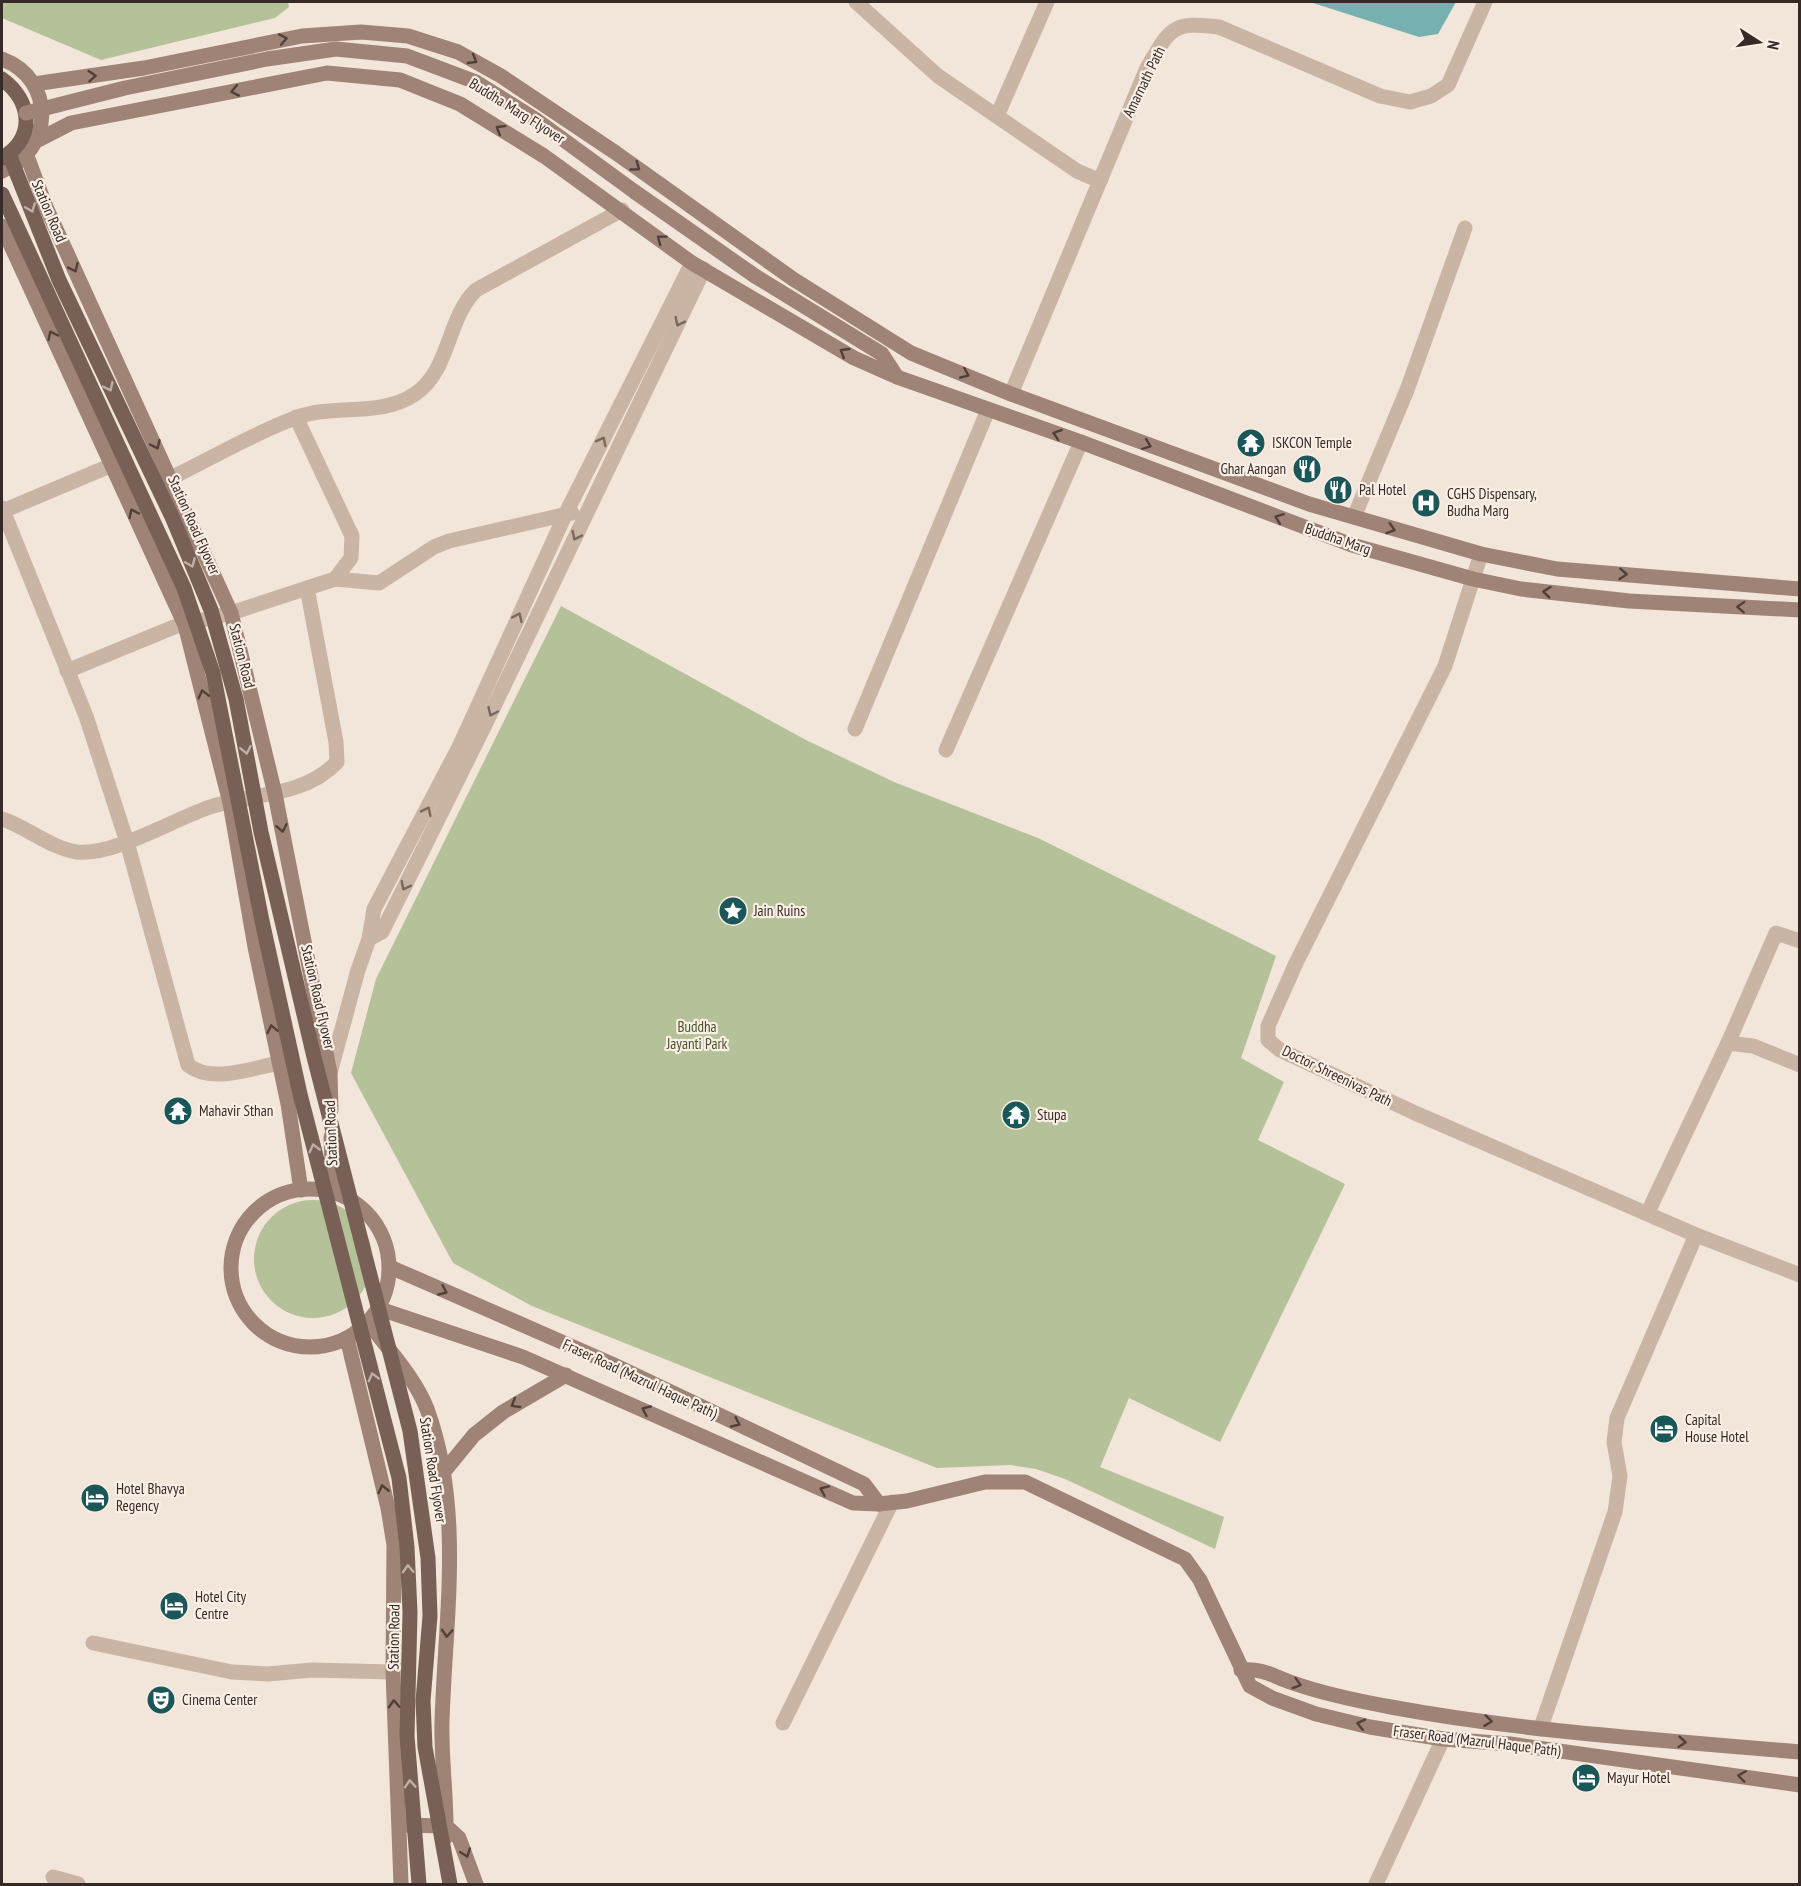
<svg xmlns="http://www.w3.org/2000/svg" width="1801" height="1886" viewBox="0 0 1801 1886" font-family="'PT Sans Narrow',sans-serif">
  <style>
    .green { fill: #b5c198 }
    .water { fill: #77b0b0 }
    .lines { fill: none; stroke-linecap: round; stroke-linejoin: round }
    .street { stroke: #cab4a4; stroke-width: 15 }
    .secondary { stroke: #9e8376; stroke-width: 15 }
    .primary { stroke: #786057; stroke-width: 15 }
    .secondary-bridge { stroke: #9e8376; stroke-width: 15 }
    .primary-bridge { stroke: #786057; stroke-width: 15 }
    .oneway { stroke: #50403a }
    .oneway2 { stroke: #c0afa5 }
    .oneway3 { stroke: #79685f }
    .labels { text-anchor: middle; stroke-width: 4.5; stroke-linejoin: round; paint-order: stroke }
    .street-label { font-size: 15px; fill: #362a26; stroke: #faefe5 }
    .poi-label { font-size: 15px; fill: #362a26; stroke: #faefe5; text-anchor: start }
    .park-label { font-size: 15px; fill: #475529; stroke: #faefe5 }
  </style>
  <rect width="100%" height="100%" fill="#f2e5d9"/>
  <g class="green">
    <polygon points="2,2 288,2 289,7 275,18 101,60 2,18"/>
    <polygon points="561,606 806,740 894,782 1038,838 1276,956 1241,1058 1284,1082 1258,1140 1345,1184 1220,1442 1129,1398 1100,1467 1224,1517 1215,1549 1065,1479 1036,1469 1010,1465 937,1468 532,1306 453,1263 351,1073 376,979"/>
    <circle cx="313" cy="1259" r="59"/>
  </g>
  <polygon class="water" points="1310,2 1456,2 1438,34 1419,37"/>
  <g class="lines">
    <g class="street">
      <polyline points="856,2 938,76 1077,171 1100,181"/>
      <polyline points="997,116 1047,2"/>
      <path d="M 1011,394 L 1147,68 C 1170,29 1171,21 1219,27 L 1380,96 L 1410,102 L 1431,96 L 1448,85 L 1485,2"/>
      <polyline points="296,417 352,536 351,558 335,579"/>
      <path d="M 171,478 C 212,458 252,434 295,418 C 333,403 380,418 415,394 C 450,371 447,318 476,290 L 622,210"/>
      <path d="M 2,508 L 86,716 L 127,842 L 188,1065 C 211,1084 252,1068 280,1063"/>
      <polyline points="3,511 112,465"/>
      <polyline points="1354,517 1407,390 1465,228"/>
      <polyline points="1481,554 1445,666 1296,963 1268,1026 1268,1040 1280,1050 1415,1113 1696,1235 1800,1275"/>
      <polyline points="67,671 174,627 231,613 335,579 379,583 434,547 449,541 572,513"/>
      <polyline points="855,729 988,410"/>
      <polyline points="946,750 1081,442"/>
      <path d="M 2,819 C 27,827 50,848 77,852 C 114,856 174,819 210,807 C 253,793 304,797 337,762 L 336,742 L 307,588"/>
      <polyline points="369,939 382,932 485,725 704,269"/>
      <polyline points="1728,1043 1776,933 1800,941"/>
      <polyline points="330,1073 358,970 369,939 374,909 459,747 566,513 692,263"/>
      <polyline points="1648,1212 1728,1043 1753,1046 1800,1065"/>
      <polyline points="93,1643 232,1672 268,1674 312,1670 393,1672"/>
      <polyline points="783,1723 892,1502"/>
      <polyline points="1541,1727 1615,1512 1620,1476 1614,1442 1617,1418 1696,1235"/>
      <polyline points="53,1877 78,1884"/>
      <polyline points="1376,1884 1443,1739"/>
    </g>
    <g class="secondary">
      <path d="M 2,59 C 56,79 54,151 2,171"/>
      <polyline points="34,84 144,68 302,36 361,32 408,36 458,52 501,76 616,153 793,279 911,353 1011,394 1309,504 1481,554 1557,569 1800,589"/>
      <polyline points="38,140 71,123 327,73 400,80 460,104 544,156 692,263 854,358 897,377 1081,442 1352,545 1473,579 1521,589 1629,601 1800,610"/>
      <polyline points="27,156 46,207 231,613 275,794 330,1073 331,1110"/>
      <polyline points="635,192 755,276 882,354 897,377"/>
      <polyline points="2,226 185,625 230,803 255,947 288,1104 301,1190"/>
      <polyline points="331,1137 333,1192"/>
      <circle cx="310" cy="1268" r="79"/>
      <polyline points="390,1267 612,1364 864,1484 879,1504"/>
      <polyline points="380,1309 523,1357 853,1503 879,1504 907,1501 985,1482 1025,1482 1185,1559 1200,1580 1250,1686 1272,1698 1316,1714 1370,1727 1443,1739 1510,1744 1800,1785"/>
      <path d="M 368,1322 C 388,1349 415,1378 427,1409 C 464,1510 445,1618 442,1722 C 441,1760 447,1799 446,1837"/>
      <polyline points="347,1338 388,1508 394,1545 393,1672 401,1884"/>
      <polyline points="442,1474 474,1435 503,1412 566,1375"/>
      <path d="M 1241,1670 C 1264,1668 1272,1676 1293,1683 C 1324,1694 1358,1701 1391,1707 C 1525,1732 1664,1740 1800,1752"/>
      <polyline points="402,1825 446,1826 459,1838 476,1884"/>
    </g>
    <path class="primary" d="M 2,79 C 32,101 36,138 2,158"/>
    <polyline class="secondary-bridge" points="26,113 125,88 267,59 336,49 407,56 476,82 535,119 635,192"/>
    <g class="primary-bridge">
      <polyline points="9,154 59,280 173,519 211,610 236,699 261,832 314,1057 410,1431 428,1558 430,1616 423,1701 425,1747 450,1884"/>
      <polyline points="2,194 184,588 213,673 262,921 300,1094 399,1478 407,1547 410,1612 407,1736 419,1884"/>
    </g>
  </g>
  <defs><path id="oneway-chevron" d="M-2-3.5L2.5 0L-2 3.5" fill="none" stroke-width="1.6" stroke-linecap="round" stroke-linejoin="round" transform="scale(1.5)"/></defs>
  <g class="oneway">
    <use href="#oneway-chevron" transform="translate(283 39) rotate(-11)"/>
    <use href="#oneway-chevron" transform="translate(473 60) rotate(30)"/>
    <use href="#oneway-chevron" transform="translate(92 76) rotate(-5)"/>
    <use href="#oneway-chevron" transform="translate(235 91) rotate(169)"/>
    <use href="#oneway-chevron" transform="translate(500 129) rotate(-148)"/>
    <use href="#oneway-chevron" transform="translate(636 167) rotate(36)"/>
    <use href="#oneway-chevron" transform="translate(661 239) rotate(-143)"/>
    <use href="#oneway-chevron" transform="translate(74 268) rotate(65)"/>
    <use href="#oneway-chevron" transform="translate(52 335) rotate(-115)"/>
    <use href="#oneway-chevron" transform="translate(844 352) rotate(-149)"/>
    <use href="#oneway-chevron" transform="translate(965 374) rotate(23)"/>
    <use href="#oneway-chevron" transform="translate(1057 434) rotate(-161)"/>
    <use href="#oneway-chevron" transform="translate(156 445) rotate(65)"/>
    <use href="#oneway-chevron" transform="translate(1147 445) rotate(21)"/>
    <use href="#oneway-chevron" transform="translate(133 513) rotate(-115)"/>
    <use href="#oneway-chevron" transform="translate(1279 518) rotate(-159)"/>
    <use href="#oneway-chevron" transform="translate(1391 529) rotate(17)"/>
    <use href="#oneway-chevron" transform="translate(1623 574) rotate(4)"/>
    <use href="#oneway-chevron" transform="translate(1547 592) rotate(-174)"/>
    <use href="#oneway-chevron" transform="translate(1741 607) rotate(-177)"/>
    <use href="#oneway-chevron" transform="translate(203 694) rotate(-104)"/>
    <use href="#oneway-chevron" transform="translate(282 828) rotate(79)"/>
    <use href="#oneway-chevron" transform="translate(272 1029) rotate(-102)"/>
    <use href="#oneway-chevron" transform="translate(443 1291) rotate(24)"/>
    <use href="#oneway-chevron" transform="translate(515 1404) rotate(149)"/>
    <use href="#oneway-chevron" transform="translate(646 1410) rotate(-156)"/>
    <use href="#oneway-chevron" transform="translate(736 1423) rotate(25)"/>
    <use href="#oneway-chevron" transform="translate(383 1489) rotate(-103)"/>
    <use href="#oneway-chevron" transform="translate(824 1490) rotate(-156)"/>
    <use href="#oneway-chevron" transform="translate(447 1633) rotate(93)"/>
    <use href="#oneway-chevron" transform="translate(1297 1684) rotate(17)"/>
    <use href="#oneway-chevron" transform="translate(394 1704) rotate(-92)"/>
    <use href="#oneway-chevron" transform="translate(1488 1721) rotate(7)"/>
    <use href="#oneway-chevron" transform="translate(1361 1724) rotate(-167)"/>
    <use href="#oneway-chevron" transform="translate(1682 1742) rotate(5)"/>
    <use href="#oneway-chevron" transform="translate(1742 1776) rotate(-172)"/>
    <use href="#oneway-chevron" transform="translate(466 1853) rotate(70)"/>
  </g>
  <g class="oneway2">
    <use href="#oneway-chevron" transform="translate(31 208) rotate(68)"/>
    <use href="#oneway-chevron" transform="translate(109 387) rotate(65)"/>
    <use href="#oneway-chevron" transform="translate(191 563) rotate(67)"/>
    <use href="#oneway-chevron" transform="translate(246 750) rotate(79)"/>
    <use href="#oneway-chevron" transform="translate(314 1148) rotate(-104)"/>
    <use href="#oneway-chevron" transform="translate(373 1377) rotate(-105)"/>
    <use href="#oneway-chevron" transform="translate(408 1569) rotate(-92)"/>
    <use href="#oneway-chevron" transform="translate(410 1784) rotate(-94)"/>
  </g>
  <g class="oneway3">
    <use href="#oneway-chevron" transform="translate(679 322) rotate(116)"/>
    <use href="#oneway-chevron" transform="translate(602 441) rotate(-63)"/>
    <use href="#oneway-chevron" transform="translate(576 536) rotate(116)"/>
    <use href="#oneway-chevron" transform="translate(518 617) rotate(-65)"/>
    <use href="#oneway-chevron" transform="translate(492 712) rotate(115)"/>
    <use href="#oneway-chevron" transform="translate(427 811) rotate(-64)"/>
    <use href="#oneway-chevron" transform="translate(405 886) rotate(117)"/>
  </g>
  <defs>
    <g id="temple-disc" transform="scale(1.5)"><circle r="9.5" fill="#1b5758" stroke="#faefe5"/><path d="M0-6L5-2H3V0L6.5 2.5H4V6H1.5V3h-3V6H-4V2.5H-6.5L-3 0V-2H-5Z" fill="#fff"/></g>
    <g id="restaurant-disc" transform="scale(1.5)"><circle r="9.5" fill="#1b5758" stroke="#faefe5"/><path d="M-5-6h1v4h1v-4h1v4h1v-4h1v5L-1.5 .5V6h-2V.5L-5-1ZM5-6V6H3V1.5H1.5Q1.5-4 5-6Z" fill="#fff"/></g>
    <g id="hospital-disc" transform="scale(1.5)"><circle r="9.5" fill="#1b5758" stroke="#faefe5"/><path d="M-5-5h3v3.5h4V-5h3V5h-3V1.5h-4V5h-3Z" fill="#fff"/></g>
    <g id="sight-disc" transform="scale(1.5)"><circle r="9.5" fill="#1b5758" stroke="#faefe5"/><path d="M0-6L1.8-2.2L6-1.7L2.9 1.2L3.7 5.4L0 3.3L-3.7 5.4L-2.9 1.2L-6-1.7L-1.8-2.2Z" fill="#fff"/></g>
    <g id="hotel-disc" transform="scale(1.5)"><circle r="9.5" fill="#1b5758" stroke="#faefe5"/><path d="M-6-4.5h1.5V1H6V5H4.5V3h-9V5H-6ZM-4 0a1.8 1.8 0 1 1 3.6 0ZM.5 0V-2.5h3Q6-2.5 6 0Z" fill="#fff"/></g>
    <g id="theatre-disc" transform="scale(1.5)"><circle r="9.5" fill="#1b5758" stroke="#faefe5"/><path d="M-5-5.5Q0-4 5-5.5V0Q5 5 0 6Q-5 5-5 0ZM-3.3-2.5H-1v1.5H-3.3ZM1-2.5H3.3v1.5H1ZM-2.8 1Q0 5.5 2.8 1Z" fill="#fff"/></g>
  </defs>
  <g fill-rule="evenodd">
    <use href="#temple-disc" x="1251" y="443"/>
    <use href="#restaurant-disc" x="1307" y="469"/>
    <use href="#restaurant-disc" x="1338" y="490"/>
    <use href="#hospital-disc" x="1426" y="503"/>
    <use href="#sight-disc" x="733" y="911"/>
    <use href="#temple-disc" x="178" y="1111"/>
    <use href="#temple-disc" x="1016" y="1115"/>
    <use href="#hotel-disc" x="1664" y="1429"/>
    <use href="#hotel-disc" x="95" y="1498"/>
    <use href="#hotel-disc" x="174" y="1606"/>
    <use href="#theatre-disc" x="161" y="1700"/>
    <use href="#hotel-disc" x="1586" y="1778"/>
  </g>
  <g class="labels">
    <g class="street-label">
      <text transform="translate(1144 82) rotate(-64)" y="5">Amarnath Path</text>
      <text transform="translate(517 111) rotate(32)" y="5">Buddha Marg Flyover</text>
      <text transform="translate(49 211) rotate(67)" y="5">Station Road</text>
      <text transform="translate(194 525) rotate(66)" y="5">Station Road Flyover</text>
      <text transform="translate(1338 539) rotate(19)" y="5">Buddha Marg</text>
      <text transform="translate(242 656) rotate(76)" y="5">Station Road</text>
      <text transform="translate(318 997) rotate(77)" y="5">Station Road Flyover</text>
      <text transform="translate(1337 1076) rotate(26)" y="5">Doctor Shreenivas Path</text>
      <text transform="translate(331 1133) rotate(-92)" y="5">Station Road</text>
      <text transform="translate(640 1379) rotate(25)" y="5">Fraser Road (Mazrul Haque Path)</text>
      <text transform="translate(433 1470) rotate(81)" y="5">Station Road Flyover</text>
      <text transform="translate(394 1637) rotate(-89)" y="5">Station Road</text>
      <text transform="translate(1477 1741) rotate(7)" y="5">Fraser Road (Mazrul Haque Path)</text>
    </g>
    <g class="poi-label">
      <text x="1272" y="448">ISKCON Temple</text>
      <text x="1286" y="474" text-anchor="end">Ghar Aangan</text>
      <text x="1359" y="495">Pal Hotel</text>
      <text x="1447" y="499">CGHS Dispensary,<tspan x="1447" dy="17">Budha Marg</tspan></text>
      <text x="754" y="916">Jain Ruins</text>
      <text x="199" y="1116">Mahavir Sthan</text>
      <text x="1037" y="1120">Stupa</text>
      <text x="1685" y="1425">Capital<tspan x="1685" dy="17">House Hotel</tspan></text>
      <text x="116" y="1494">Hotel Bhavya<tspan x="116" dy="17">Regency</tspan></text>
      <text x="195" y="1602">Hotel City<tspan x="195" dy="17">Centre</tspan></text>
      <text x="182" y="1705">Cinema Center</text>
      <text x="1607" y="1783">Mayur Hotel</text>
    </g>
    <g class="park-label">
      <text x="697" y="1032">Buddha<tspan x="697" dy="17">Jayanti Park</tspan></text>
    </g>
  </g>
  <rect width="1801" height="1886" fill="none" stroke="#362a26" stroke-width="6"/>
  <g transform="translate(1759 42) rotate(102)" stroke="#faefe5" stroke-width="4.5" paint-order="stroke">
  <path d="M0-4.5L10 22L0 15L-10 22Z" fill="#362a26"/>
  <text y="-9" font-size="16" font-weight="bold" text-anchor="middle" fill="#362a26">N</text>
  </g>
</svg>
